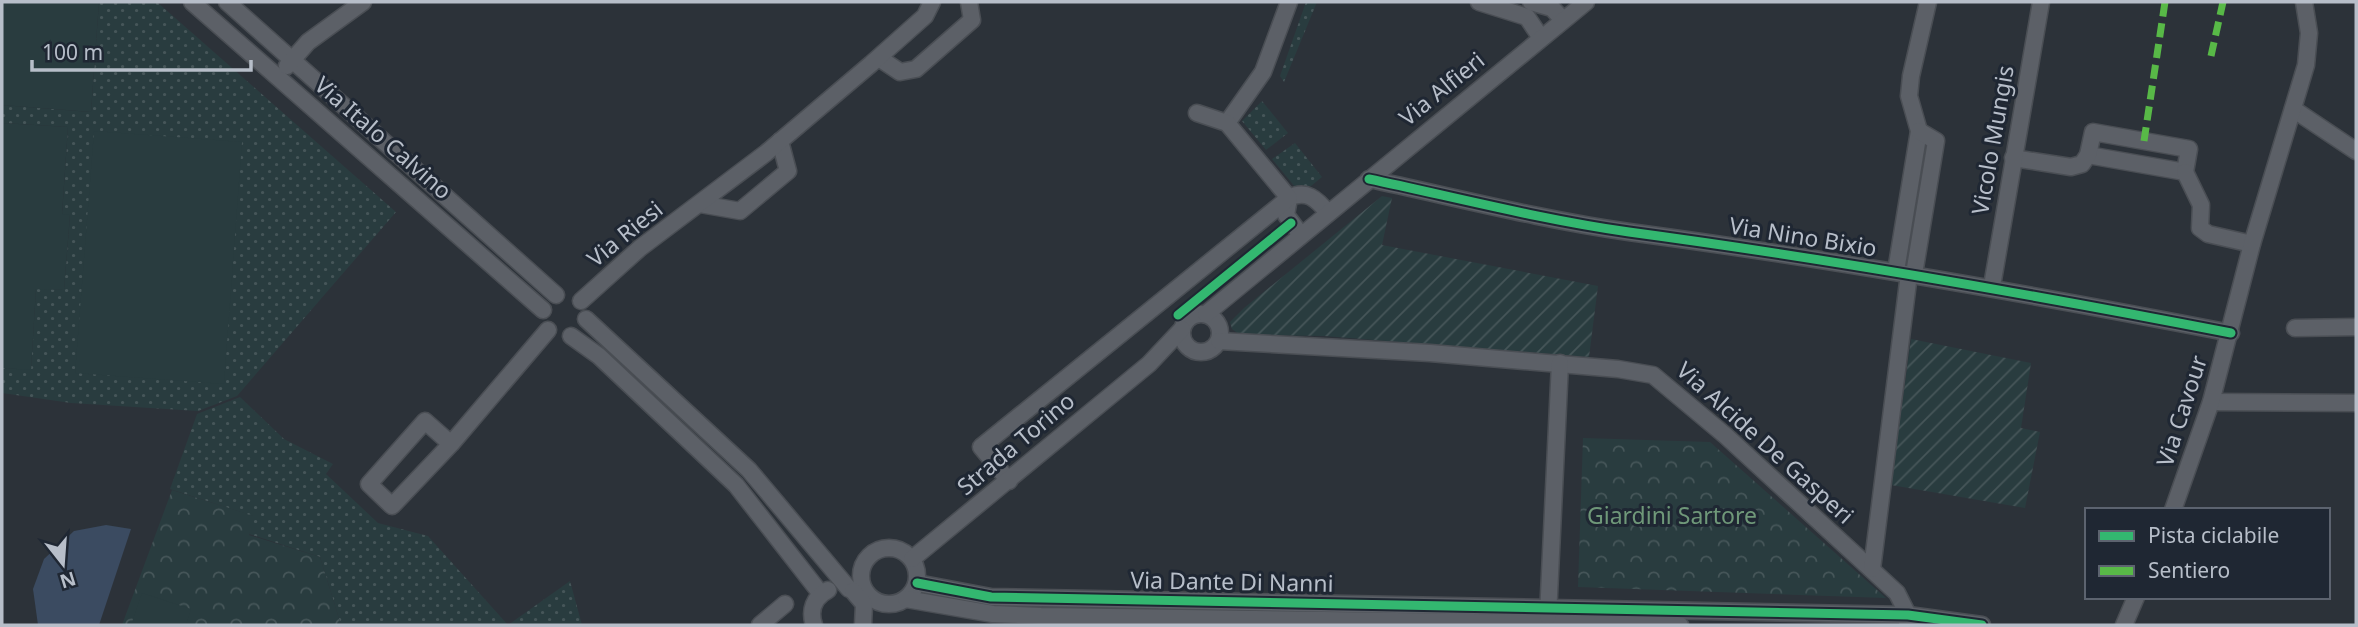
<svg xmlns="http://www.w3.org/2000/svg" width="2358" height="627" viewBox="0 0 2358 627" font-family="'Noto Sans',sans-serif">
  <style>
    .grass { fill: url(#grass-dots) }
    .forest { fill: url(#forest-crowns) }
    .garden { fill: url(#garden-furrows) }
    .pitch { fill: #293c3f }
    .water { fill: #3b4b61 }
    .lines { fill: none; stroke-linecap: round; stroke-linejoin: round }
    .minor-casing { stroke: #4a4e54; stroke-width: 19 }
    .minor { stroke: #5c6067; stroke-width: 16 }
    .quiet { stroke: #58b947; stroke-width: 7; stroke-dasharray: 14 7; stroke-linecap: butt }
    .cycleway-casing { stroke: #1f2733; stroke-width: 13 }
    .cycleway { stroke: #33b770; stroke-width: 9 }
    .labels { text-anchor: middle; stroke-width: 6; stroke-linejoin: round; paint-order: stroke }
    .street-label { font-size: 23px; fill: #b7bec9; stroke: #1f2733 }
    .park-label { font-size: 23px; fill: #6f9879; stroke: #1f2733 }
  </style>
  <defs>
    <pattern id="grass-dots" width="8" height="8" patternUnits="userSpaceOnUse" patternTransform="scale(1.75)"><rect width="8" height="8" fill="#293c3f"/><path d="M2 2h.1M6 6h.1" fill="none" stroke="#465659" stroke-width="1.8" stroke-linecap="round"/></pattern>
    <pattern id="forest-crowns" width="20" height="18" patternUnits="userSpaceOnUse" patternTransform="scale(1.75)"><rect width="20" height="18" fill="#293c3f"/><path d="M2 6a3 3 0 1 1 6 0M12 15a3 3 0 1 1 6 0" fill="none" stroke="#465659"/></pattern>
    <pattern id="garden-furrows" width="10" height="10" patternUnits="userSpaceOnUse" patternTransform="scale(1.75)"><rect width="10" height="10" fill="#293c3f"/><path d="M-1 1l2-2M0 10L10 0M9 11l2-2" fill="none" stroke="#465659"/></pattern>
  </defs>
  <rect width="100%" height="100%" fill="#2c3239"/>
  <g class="grass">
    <polygon points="99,2 157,2 396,212 237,396 198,411 71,403 2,393 2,368 31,369 36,288 64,290 70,216 62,215 68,127 2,123 2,105 91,112"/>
    <polygon points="1306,2 1317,2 1284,82 1280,76"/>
    <polygon points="1262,101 1288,133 1266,150 1242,121"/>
    <polygon points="1295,143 1322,177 1311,186 1295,187 1272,159"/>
    <polygon points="240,397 284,439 333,464 326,474 378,523 428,536 508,625 570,581 582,625 341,625 320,557 249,534 253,516 170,489 197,414"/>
  </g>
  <g class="forest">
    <polygon points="1583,438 1710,442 1886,598 1578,587"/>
    <polygon points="172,490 254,516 249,535 320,557 341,625 122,625"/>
  </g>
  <g class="garden">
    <polygon points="1382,196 1392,198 1382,245 1598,286 1589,357 1324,336 1240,335 1232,329 1230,322 1244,308"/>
    <polygon points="1911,339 2031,363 2021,428 2040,432 2025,508 1891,485"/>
  </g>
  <g class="pitch">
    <polygon points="2,2 99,2 91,112 2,105"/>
    <polygon points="2,123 68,127 62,214 70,215 64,290 36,289 31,370 2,368"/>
    <polygon points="94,131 242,142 224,384 75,373"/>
    <polygon points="142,593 191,609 186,625 131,625"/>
  </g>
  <polygon class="water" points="106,525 131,529 99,625 38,625 33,589 44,559 74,531"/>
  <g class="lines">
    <g class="minor-casing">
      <g id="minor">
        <polyline points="192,2 543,310"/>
        <polyline points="227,2 556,295"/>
        <polyline points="1479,2 1527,17 1541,38"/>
        <polyline points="1531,2 1552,8 1563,20"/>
        <polyline points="879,58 900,72 916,69 972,20 969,2"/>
        <polyline points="287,66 308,42 363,2"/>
        <polyline points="2293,109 2356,151"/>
        <polyline points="1227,123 1263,72 1289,2"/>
        <polyline points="2088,155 2185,172"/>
        <polyline points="2013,158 2071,167 2082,164 2088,155 2093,132 2189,149 2185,172"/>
        <polyline points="2185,172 2201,205 2200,228 2208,234 2252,244"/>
        <path d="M 1369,179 C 1454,197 1543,220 1629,232 C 1831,259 2030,294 2231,333"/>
        <polyline points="700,204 740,211 788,171 780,141"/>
        <path d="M 1301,235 L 1286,215 L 1289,198 C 1306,189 1317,199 1328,213"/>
        <polyline points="1896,271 1919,131 1909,96 1911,76 1928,2"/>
        <polyline points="1914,274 1936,141 1919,131"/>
        <polyline points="1992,286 2041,2"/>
        <polyline points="581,301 640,248 766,153 871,64 925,16 932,2"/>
        <circle cx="1201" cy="333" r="19"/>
        <polyline points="1206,314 1586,2"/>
        <polyline points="586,319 749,470 849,589"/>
        <polyline points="2295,328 2356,327"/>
        <polyline points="571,336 599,356 736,485 821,594"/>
        <polyline points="1219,341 1430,353 1618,369 1653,375 1726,436 1897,593 1908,615 1907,623"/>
        <polyline points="2211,402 2356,403"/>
        <polyline points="451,444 425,421 369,484 392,506 451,444 548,330"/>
        <polyline points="1009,481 981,447 1289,198 1227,123 1197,113"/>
        <polyline points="2173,510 2211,402 2252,244 2306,65 2309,33 2304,2"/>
        <circle cx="889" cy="576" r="28"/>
        <polyline points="912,559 1149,364 1182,329"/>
        <polyline points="1872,569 1909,274"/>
        <polyline points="917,583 991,597 1908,615 1982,625"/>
        <polyline points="853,591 864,604 863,625"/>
        <polyline points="906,599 993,614 1041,616 1680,625"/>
        <polyline points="1548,616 1560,363"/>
        <polyline points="760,625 785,604"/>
        <path d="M 814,625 C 809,610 814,597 828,590"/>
        <polyline points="2124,625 2136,597"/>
      </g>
    </g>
    <use href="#minor" class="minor"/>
    <g class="quiet">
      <polyline points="2211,56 2223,2"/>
      <polyline points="2144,141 2165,2"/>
    </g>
    <g class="cycleway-casing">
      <g id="cycleway">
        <path d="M 1369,179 C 1454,197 1543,220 1629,232 C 1831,259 2030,294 2231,333"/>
        <polyline points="1178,315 1291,223"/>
        <polyline points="917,583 991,597 1908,615 1982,625"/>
      </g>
    </g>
    <use href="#cycleway" class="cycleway"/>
  </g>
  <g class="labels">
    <g class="street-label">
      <text transform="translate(1442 89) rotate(-39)" y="8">Via Alfieri</text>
      <text transform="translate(383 138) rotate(41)" y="8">Via Italo Calvino</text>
      <text transform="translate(1993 140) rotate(-80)" y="8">Vicolo Mungis</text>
      <text transform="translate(625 234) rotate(-39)" y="8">Via Riesi</text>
      <text transform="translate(1803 237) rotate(9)" y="8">Via Nino Bixio</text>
      <text transform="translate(2182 411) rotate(-72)" y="8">Via Cavour</text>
      <text transform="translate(1765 443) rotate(42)" y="8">Via Alcide De Gasperi</text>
      <text transform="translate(1016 444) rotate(-40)" y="8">Strada Torino</text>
      <text transform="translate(1232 582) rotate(1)" y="8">Via Dante Di Nanni</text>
    </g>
    <g class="park-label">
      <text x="1672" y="524">Giardini Sartore</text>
    </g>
  </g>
  <rect width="2358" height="627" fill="none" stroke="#b7bec9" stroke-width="7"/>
  <rect x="2085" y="508" width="245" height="91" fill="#1f2733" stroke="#5c636f" stroke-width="2"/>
  <rect x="2099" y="531" width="35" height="10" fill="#33b770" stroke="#5c636f" stroke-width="2"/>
  <text x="2148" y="543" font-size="21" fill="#b7bec9">Pista ciclabile</text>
  <rect x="2099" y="566" width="35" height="10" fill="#58b947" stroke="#5c636f" stroke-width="2"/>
  <text x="2148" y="578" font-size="21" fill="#b7bec9">Sentiero</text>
  <g transform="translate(63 564) rotate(163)" stroke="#1f2733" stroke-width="5" paint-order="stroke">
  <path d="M0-5L12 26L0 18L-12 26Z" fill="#b7bec9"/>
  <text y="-10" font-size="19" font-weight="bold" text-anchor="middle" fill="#b7bec9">N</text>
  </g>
  <path d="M32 60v10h219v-10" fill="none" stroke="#b7bec9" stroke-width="3.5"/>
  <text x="42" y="60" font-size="21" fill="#b7bec9" stroke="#1f2733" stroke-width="5" paint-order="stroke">100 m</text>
</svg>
